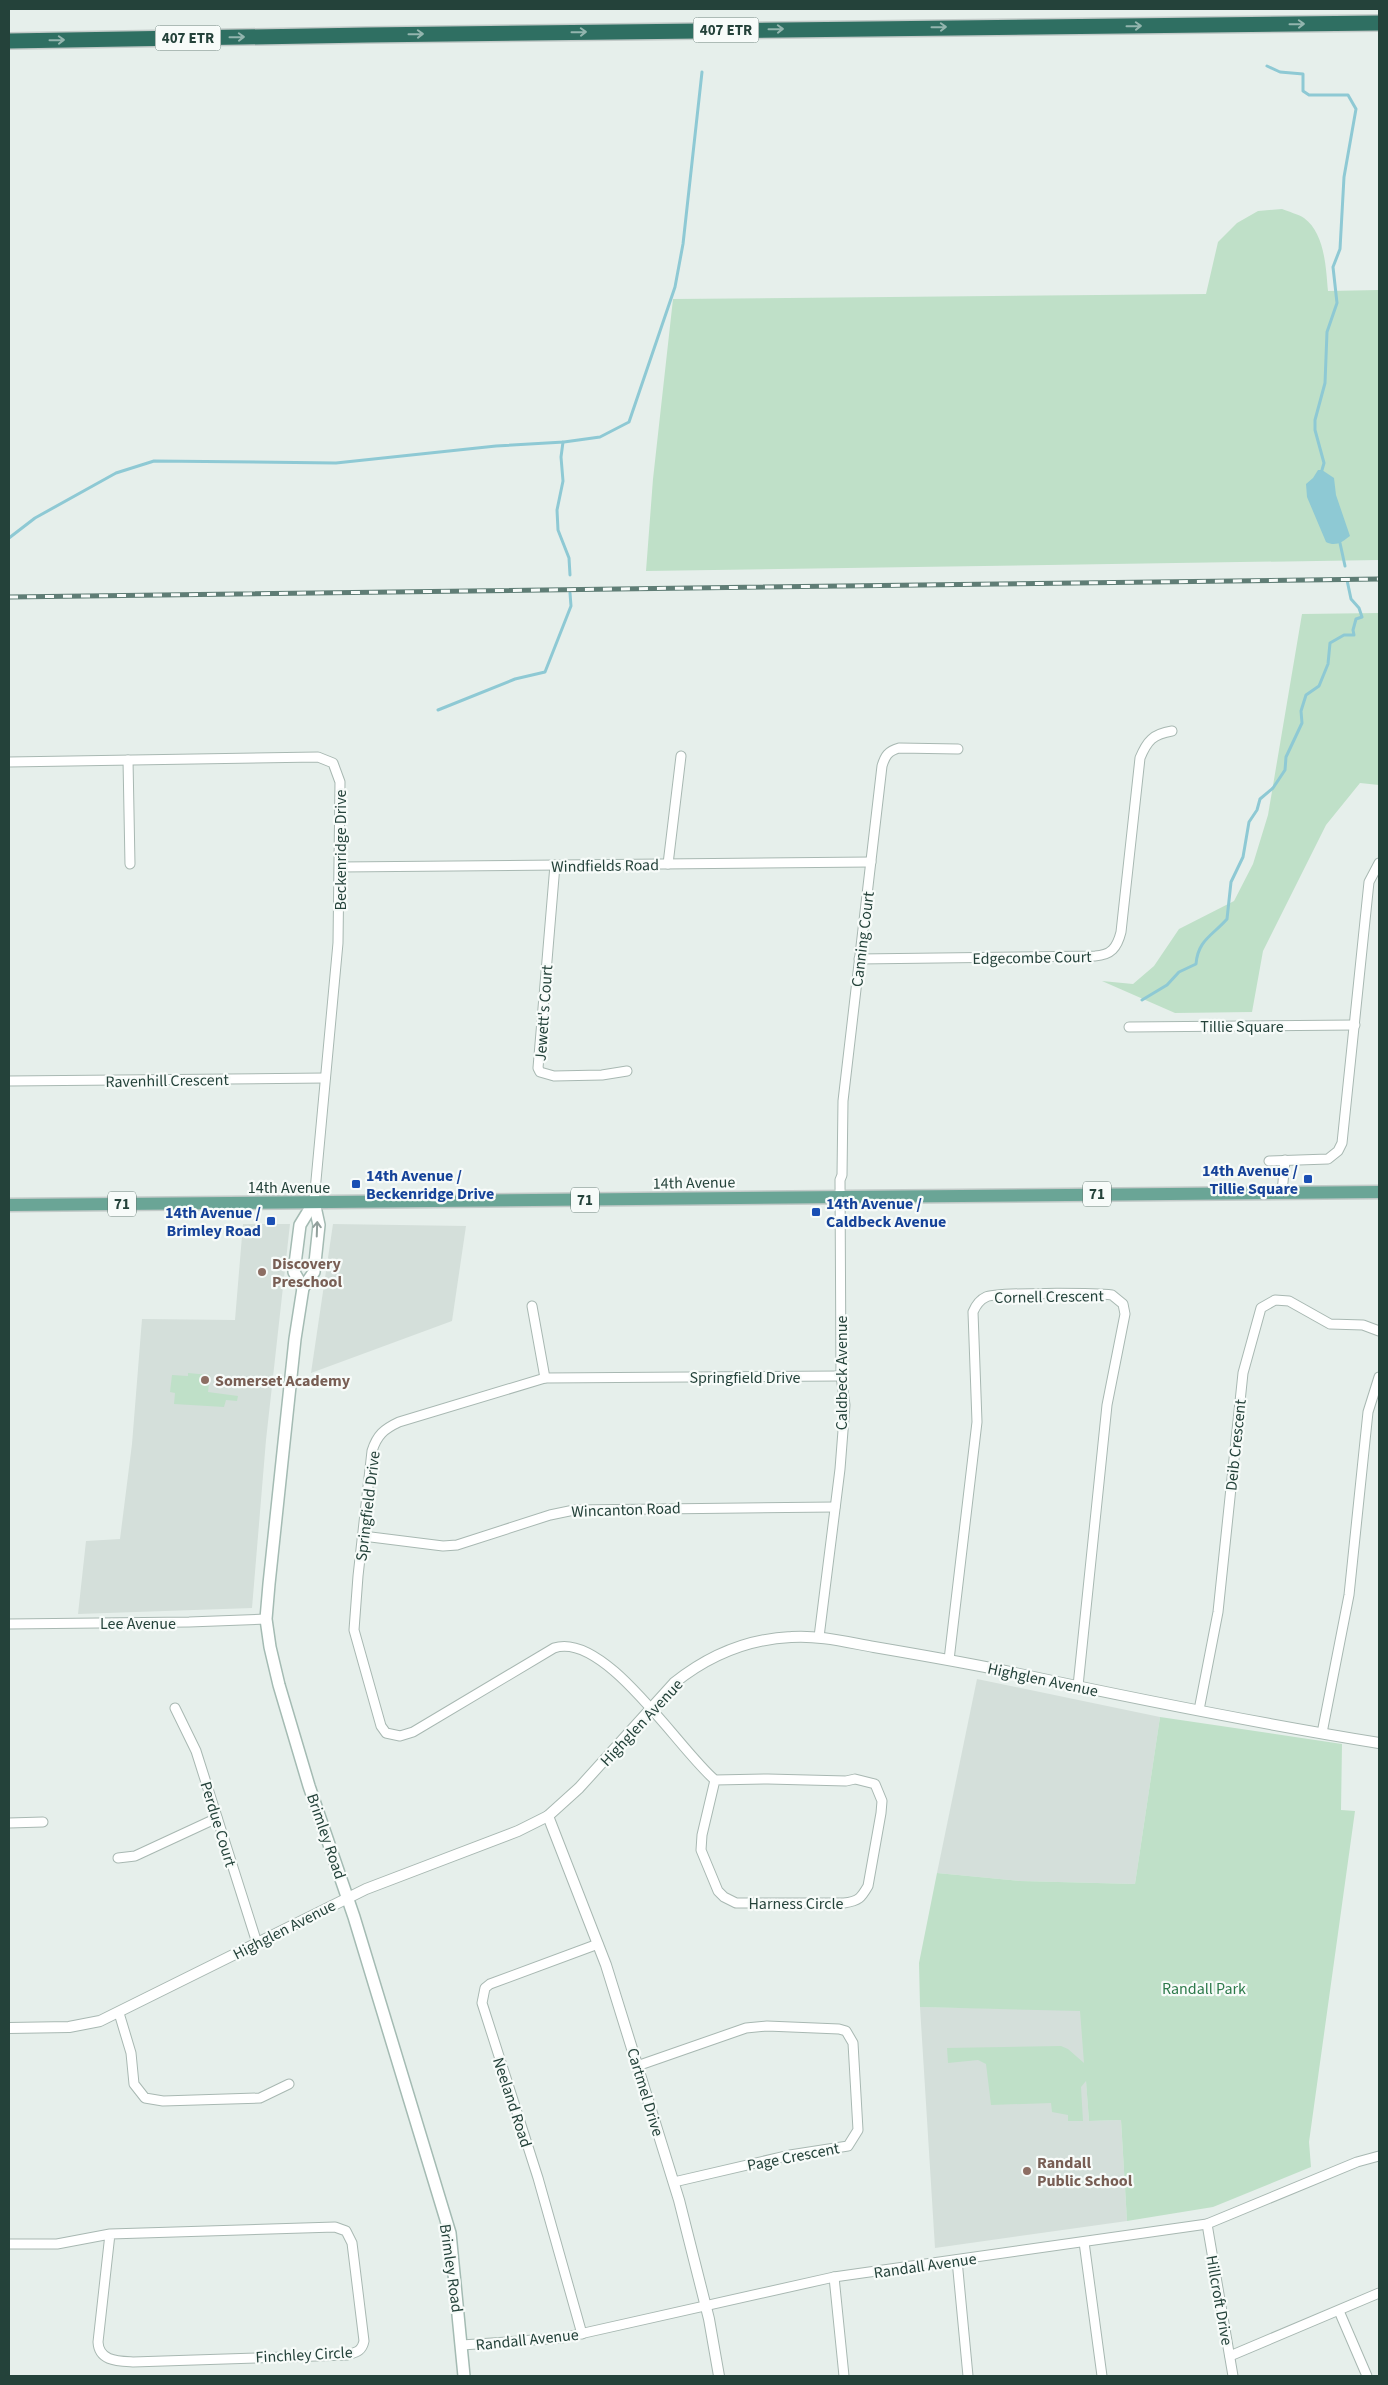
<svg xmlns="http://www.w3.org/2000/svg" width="1388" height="2385" viewBox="0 0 1388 2385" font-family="'Source Sans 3',sans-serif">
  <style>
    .built { fill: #d4dfda }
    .green { fill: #bfe0c8 }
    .water { fill: #8ec9d4 }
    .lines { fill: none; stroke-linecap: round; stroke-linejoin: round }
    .stream { stroke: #8ec9d4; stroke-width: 3 }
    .minor-casing { stroke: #a8b8b2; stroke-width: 11 }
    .tertiary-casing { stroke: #a8b8b2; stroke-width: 12 }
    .secondary-casing { stroke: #a4bbb3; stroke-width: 14 }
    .primary-casing { stroke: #c2cac8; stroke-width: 15 }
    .motorway-casing { stroke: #c2cac8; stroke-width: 18 }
    .minor { stroke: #fff; stroke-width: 9 }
    .tertiary { stroke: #fff; stroke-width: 10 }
    .secondary { stroke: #fff; stroke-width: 11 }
    .primary { stroke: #6aa596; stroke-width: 12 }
    .motorway { stroke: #2f6f62; stroke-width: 15 }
    .rail-casing { stroke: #5f7d75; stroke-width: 5 }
    .rail { stroke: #f7fbf9; stroke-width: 3; stroke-dasharray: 9; stroke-linecap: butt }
    .oneway { stroke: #93b5ae }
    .oneway2 { stroke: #92a09c }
    .transit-dot { fill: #1a4fb4; stroke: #f7fbf9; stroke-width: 2 }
    .education-dot { fill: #8d6e63; stroke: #f7fbf9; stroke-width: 2 }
    .labels { text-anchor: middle; stroke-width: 4.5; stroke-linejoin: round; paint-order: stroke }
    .shield { fill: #f7fbf9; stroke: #637a73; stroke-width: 1 }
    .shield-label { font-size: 15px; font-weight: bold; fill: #24423a }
    .street-label { font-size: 16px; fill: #24423a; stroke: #f7fbf9 }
    .transit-label { font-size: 16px; font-weight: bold; fill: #164399; stroke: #f7fbf9; text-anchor: end }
    .education-label { font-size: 16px; font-weight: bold; fill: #785e54; stroke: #f7fbf9; text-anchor: start }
    .park-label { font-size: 16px; fill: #2d7a4b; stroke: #f7fbf9 }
  </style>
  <rect width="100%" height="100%" fill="#e6efeb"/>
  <g class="built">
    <polygon points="243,1224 290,1224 266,1440 252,1608 78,1614 86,1541 120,1539 132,1444 142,1319 235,1320"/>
    <polygon points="333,1224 466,1226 452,1321 311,1373"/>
    <polygon points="977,1679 1160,1717 1135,1884 1020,1881 937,1873"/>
    <polygon points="920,2007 1081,2010 1089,2121 1121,2120 1127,2221 935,2248"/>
  </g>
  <g class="green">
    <path d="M 1282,209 C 1289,212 1298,214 1304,218 C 1325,233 1326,269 1328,291 L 1379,290 L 1379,560 L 646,571 L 653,479 L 673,299 L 1206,294 L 1218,242 L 1237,223 L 1258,211 Z"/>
    <polygon points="1379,613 1379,785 1360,783 1326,825 1263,951 1252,1012 1175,1013 1102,981 1133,984 1154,966 1179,929 1234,901 1253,864 1268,815 1302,614"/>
    <polygon points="188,1373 210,1375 208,1392 238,1396 237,1401 226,1400 224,1407 174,1404 175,1393 170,1392 172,1375 188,1376"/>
    <polygon points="1160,1717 1342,1744 1341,1810 1355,1811 1309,2142 1311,2167 1213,2207 1127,2221 1121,2120 1089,2121 1086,2081 1081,2087 1083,2121 1068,2121 1068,2115 1052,2112 1051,2103 991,2105 986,2064 978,2060 948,2063 947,2048 1061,2046 1068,2049 1084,2063 1080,2011 920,2007 919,1963 937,1873 1020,1881 1135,1884"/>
  </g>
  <path class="water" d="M 1318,470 L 1322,470 L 1334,478 L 1336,495 L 1350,536 C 1342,542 1336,547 1326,542 L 1307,497 L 1306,484 L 1313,478 Z"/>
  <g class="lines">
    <g class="stream">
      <polyline points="1267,66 1280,72 1303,74 1303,91 1309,95 1348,95 1356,109 1344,177 1340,249 1333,267 1337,303 1327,332 1325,383 1315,420 1315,430 1324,463 1322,470"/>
      <polyline points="563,442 561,457 563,481 557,510 558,530 569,558 570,575"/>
      <polyline points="9,538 35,518 116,473 154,461 336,463 496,446 564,442 600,437 629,422 675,287 683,244 702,72"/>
      <polyline points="1340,543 1345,566"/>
      <polyline points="438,710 515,679 545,672 571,606 570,593"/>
      <path d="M 1142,1000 L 1167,985 L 1179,972 L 1196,964 C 1198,940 1212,936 1227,919 L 1231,882 L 1243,857 L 1249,822 L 1257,810 L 1260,799 L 1273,788 L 1285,770 L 1286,757 L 1302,723 L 1301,711 L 1306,695 L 1319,686 L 1328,664 L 1330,643 L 1344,635 L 1354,635 L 1353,630 L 1356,619 L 1362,617 L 1359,608 L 1351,599 L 1347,580"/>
    </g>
    <g class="minor-casing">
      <g id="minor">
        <polyline points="128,760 130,864"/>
        <polyline points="9,762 318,757 333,763 340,782 338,943 314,1202"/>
        <polyline points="668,864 681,756"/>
        <polyline points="555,865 538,1068 540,1072 554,1076 602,1075 627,1071"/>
        <polyline points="340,867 871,862"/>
        <path d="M 859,959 L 1095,956 C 1111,955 1117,948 1121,932 L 1140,758 C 1147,741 1153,734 1172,731"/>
        <polyline points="1129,1027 1355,1025"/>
        <polyline points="9,1081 325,1078"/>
        <polyline points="1269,1161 1328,1159 1338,1151 1342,1143 1369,882 1379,863"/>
        <polyline points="1282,1193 1285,1160"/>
        <polyline points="532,1306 545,1378"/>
        <polyline points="363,1536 443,1546 457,1545 550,1515 574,1510 835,1507"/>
        <polyline points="9,1624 189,1622 266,1619"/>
        <path d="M 819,1637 L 840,1469 L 845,1405 L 841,1376 L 840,1180 L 842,1175 L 843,1101 L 882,766 C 885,756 888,751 899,748 L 958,749"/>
        <path d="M 949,1660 L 977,1422 L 973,1312 C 976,1305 979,1300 986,1297 C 995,1292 1096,1293 1112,1295 L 1123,1304 L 1125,1314 L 1107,1405 L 1078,1686"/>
        <polyline points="175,1708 196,1751 257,1943"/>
        <polyline points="1199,1710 1218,1612 1243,1373 1261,1308 1275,1300 1289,1301 1330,1324 1363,1325 1379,1331"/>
        <polyline points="1322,1733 1349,1595 1368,1412 1379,1377"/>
        <path d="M 715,1780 L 702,1835 L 701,1850 L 718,1891 L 724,1897 L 736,1903 L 844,1903 C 859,1901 861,1898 868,1886 L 881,1813 L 882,1801 L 875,1784 L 855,1779 L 846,1781 L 768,1779 L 715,1780 C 679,1750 605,1631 554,1648 L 413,1732 L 400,1736 L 386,1733 L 381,1726 L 354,1630 L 358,1576 L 372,1451 C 377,1435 384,1429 399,1422 L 545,1378 L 841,1376"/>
        <polyline points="9,1823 43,1822"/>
        <polyline points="118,1858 135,1856 217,1818"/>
        <polyline points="119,2013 131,2053 134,2084 145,2098 163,2101 260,2098 289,2084"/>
        <polyline points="637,2066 746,2028 767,2026 839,2029 846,2031 853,2043 858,2130 848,2146 790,2155 674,2182"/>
        <polyline points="1207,2224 1233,2376"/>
        <polyline points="1084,2242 1102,2376"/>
        <path d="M 9,2244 L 57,2244 L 110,2234 L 335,2227 L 346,2231 L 352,2243 L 364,2341 C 362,2351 357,2352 347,2355 L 133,2362 C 117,2361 99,2361 98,2342 L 110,2234"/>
        <polyline points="957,2260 968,2376"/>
        <polyline points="834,2277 844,2376"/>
        <polyline points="1339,2311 1367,2376"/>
        <polyline points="582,2334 538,2178 482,2003 485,1988 490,1984 598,1944"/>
        <polyline points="462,2345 562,2338 834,2277 1207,2224 1357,2162 1379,2156"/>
        <polyline points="1230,2356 1379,2293"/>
      </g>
    </g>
    <g class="tertiary-casing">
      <g id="tertiary">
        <polyline points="548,1816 606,1965 679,2200 709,2319 719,2376"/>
        <path d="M 9,2028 L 69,2027 L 100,2021 L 366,1889 L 518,1831 L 548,1816 L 579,1788 L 674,1683 C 709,1655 746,1639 791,1637 C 819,1635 846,1642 874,1647 C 921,1655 968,1663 1015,1673 C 1136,1699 1257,1723 1379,1743"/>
      </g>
    </g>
    <g class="secondary-casing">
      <g id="secondary">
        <polyline points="314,1202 319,1225 314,1272 303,1288 295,1339 269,1584 266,1619 270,1647 279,1685 309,1786 354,1917 450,2233 464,2376"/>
        <polyline points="303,1288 294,1272 300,1225 314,1202"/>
      </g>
    </g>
    <g class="primary-casing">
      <polyline id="primary" points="9,1205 1379,1192"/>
    </g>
    <g class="motorway-casing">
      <polyline id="motorway" points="9,41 367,35 1379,23"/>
    </g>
    <use href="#minor" class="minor"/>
    <use href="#tertiary" class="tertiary"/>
    <use href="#secondary" class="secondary"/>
    <use href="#primary" class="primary"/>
    <use href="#motorway" class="motorway"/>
    <g class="rail-casing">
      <polyline id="rail" points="9,597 1379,579"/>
    </g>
    <use href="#rail" class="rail"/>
  </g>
  <defs><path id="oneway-shaft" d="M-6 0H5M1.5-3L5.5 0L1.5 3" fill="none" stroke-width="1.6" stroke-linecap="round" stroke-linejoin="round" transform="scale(1.25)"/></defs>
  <g class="oneway">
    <use href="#oneway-shaft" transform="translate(1297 24) rotate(-1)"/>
    <use href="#oneway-shaft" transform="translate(1134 26) rotate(-1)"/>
    <use href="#oneway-shaft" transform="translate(939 27) rotate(-1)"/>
    <use href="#oneway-shaft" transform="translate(776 29) rotate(-1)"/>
    <use href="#oneway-shaft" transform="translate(579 32) rotate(-1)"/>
    <use href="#oneway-shaft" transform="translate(416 34) rotate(-1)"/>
    <use href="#oneway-shaft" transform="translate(237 37) rotate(-1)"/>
    <use href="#oneway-shaft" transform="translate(57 40) rotate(-1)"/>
  </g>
  <use class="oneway2" href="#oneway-shaft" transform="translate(317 1229) rotate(-88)"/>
  <g class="transit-dot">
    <rect x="1303" y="1174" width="10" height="10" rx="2.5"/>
    <rect x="351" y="1179" width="10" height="10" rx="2.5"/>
    <rect x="811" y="1207" width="10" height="10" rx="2.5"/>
    <rect x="266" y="1216" width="10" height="10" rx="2.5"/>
  </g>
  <g class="education-dot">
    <circle cx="262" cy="1272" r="5"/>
    <circle cx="205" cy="1380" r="5"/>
    <circle cx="1027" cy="2171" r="5"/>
  </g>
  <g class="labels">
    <g class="shield">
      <rect x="693.5" y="17.5" width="65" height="25" rx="4"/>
      <rect x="155.5" y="25.5" width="65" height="25" rx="4"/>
      <rect x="1083" y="1181.5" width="28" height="25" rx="4"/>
      <rect x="571" y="1187.5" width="28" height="25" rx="4"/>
      <rect x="108" y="1191.5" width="28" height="25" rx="4"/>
    </g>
    <g class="shield-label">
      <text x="726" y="35">407 ETR</text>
      <text x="188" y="43">407 ETR</text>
      <text x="1097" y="1199">71</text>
      <text x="585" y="1205">71</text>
      <text x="122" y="1209">71</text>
    </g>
    <g class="street-label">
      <text transform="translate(340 850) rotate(-90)" y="6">Beckenridge Drive</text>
      <text transform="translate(605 865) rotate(-1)" y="6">Windfields Road</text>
      <text transform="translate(862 939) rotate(-83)" y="6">Canning Court</text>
      <text transform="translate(1032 957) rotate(-1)" y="6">Edgecombe Court</text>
      <text transform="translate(543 1013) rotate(-86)" y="6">Jewett's Court</text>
      <text x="1242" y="1032">Tillie Square</text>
      <text transform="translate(167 1080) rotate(-1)" y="6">Ravenhill Crescent</text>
      <text transform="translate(694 1182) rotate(-1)" y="6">14th Avenue</text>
      <text x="289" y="1193">14th Avenue</text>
      <text transform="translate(1049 1296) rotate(-1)" y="6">Cornell Crescent</text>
      <text transform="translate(841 1373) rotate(-90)" y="6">Caldbeck Avenue</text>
      <text x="745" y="1383">Springfield Drive</text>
      <text transform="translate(1235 1445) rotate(-84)" y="6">Deib Crescent</text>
      <text transform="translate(367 1506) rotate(-83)" y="6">Springfield Drive</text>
      <text transform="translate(626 1509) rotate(-2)" y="6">Wincanton Road</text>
      <text x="138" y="1629">Lee Avenue</text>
      <text transform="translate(1043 1679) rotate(12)" y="6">Highglen Avenue</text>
      <text transform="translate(641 1722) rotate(-47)" y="6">Highglen Avenue</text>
      <text transform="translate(219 1824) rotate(73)" y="6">Perdue Court</text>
      <text transform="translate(327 1836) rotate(71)" y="6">Brimley Road</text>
      <text x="796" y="1909">Harness Circle</text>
      <text transform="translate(284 1929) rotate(-27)" y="6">Highglen Avenue</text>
      <text transform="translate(646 2092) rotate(73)" y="6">Cartmel Drive</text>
      <text transform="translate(513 2102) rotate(72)" y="6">Neeland Road</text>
      <text transform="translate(793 2156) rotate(-11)" y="6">Page Crescent</text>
      <text transform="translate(925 2265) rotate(-8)" y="6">Randall Avenue</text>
      <text transform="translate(452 2268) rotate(82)" y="6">Brimley Road</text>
      <text transform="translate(1220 2300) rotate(80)" y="6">Hillcroft Drive</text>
      <text transform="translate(527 2339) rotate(-6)" y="6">Randall Avenue</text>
      <text transform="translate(304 2354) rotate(-3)" y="6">Finchley Circle</text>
    </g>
    <g class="transit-label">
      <text x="1298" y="1176">14th Avenue /<tspan x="1298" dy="18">Tillie Square</tspan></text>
      <text x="366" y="1181" text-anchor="start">14th Avenue /<tspan x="366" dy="18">Beckenridge Drive</tspan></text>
      <text x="826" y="1209" text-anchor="start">14th Avenue /<tspan x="826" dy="18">Caldbeck Avenue</tspan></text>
      <text x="261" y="1218">14th Avenue /<tspan x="261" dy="18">Brimley Road</tspan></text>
    </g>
    <g class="education-label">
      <text x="272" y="1269">Discovery<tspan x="272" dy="18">Preschool</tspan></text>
      <text x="215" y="1386">Somerset Academy</text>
      <text x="1037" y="2168">Randall<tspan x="1037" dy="18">Public School</tspan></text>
    </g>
    <g class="park-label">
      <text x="1204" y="1994">Randall Park</text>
    </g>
  </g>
  <rect width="1388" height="2385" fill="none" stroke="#24423a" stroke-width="20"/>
</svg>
